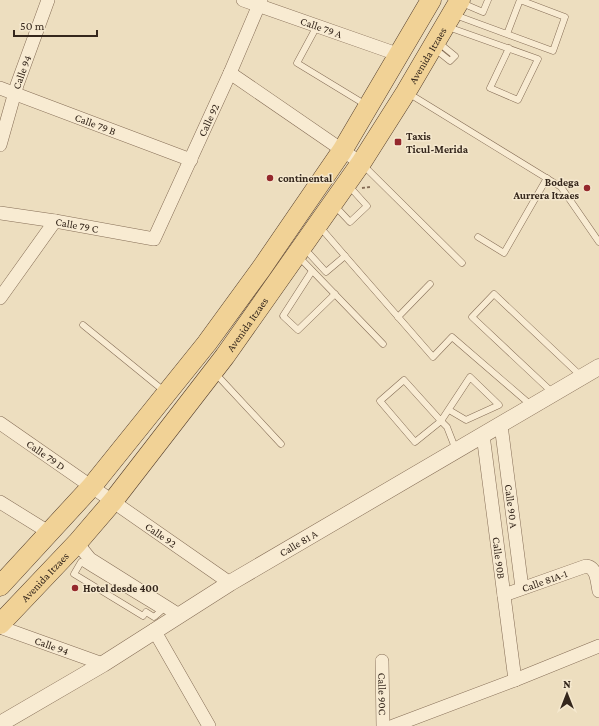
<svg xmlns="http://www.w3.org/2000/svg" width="599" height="726" viewBox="0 0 599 726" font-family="'Crimson Pro',serif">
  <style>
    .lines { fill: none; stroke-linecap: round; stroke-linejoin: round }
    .service-casing { stroke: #866e57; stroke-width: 7 }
    .minor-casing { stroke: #866e57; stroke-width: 14 }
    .tertiary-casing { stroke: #866e57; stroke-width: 17 }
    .primary-casing { stroke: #533d2c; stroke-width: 21 }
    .path { stroke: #866e57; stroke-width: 2; stroke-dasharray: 3 2; stroke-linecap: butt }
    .service { stroke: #f8ebd2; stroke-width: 6 }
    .minor { stroke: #f8ebd2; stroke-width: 13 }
    .tertiary { stroke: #f8ebd2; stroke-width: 16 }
    .primary { stroke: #f1d296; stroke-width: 20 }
    .poi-dot { fill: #94282c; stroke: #f5e8ce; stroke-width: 1.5 }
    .labels { text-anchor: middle; stroke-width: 3; stroke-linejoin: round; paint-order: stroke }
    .street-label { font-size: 11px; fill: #35271c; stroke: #f5e8ce }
    .poi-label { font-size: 11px; font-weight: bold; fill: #35271c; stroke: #f5e8ce; text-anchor: start }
  </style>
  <rect width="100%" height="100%" fill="#eddebf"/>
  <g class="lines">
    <g class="service-casing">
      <g id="service">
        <polyline points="462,3 483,12 488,0"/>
        <polyline points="455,15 553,51 565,17 520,0 507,34"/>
        <polyline points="317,26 297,63 366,105"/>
        <polyline points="448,27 538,59 518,100 490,88 509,48"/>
        <polyline points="435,49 450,61 455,56 439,43"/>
        <polyline points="408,93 561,187 599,242"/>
        <polyline points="364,166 462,263"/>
        <polyline points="335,206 350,222 367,206 349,186"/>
        <polyline points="478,237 504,253 547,178"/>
        <polyline points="305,249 326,272 345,256 320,227"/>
        <polyline points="298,256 383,344"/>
        <polyline points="345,256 433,357 452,337 532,406"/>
        <polyline points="312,271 283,316 298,330 335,294"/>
        <polyline points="398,317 430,284"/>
        <polyline points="83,325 164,391"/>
        <polyline points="215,373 281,444"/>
        <polyline points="553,393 472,317 494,294 581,376"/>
        <polyline points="449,410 466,420 499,405 470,377 441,421 415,442 380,401 404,380 441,421 447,427 456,450"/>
        <polygon points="81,562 92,569 161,611 154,617 146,612 143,616 74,574"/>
      </g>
    </g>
    <g class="minor-casing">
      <g id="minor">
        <path id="s1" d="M 243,0 L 400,55"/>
        <polyline points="230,73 361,163"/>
        <path id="s2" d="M 0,88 L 191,160"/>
        <path id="s3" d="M 0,145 L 17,85 L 48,0"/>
        <path id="s4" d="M 0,213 L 55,221 L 154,239 L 230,73 L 261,0"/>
        <polyline points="0,298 55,221"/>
        <path id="s5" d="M 0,423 L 230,583"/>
        <path id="s6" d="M 501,425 L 522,588"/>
        <path id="s7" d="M 483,435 L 515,680"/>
        <polyline points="0,502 50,533"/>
        <polyline points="77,543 90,559 179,615"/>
        <path id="s8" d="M 504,595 L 586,566 C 597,567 597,582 599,591"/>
        <path id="s9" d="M 0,627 L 103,664"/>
        <polyline points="154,630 209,726"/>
        <path id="s10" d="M 382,661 L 383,726"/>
        <polyline points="393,726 515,680 599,646"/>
      </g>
    </g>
    <g class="tertiary-casing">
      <g id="tertiary">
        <path id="s11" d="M 0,724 L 103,664 L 230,583 L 599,367"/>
      </g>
    </g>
    <g class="primary-casing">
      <g id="primary">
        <polyline points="0,586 92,486 207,343 261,269 342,151 431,0"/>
        <path id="s12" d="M 0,624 L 77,543 L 113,501 L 225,356 L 361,163 L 406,92 L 460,0"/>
      </g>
    </g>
    <polyline class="path" points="362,188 370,187"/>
    <use href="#service" class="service"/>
    <use href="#minor" class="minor"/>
    <use href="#tertiary" class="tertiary"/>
    <use href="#primary" class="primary"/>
  </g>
  <g class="poi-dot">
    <rect x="394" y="138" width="8" height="8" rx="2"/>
    <circle cx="270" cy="178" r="4"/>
    <circle cx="587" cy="188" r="4"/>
    <circle cx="75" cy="588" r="4"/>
  </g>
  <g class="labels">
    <g class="street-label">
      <text dy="4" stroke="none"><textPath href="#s1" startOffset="83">Calle 79 A</textPath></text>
      <text dy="4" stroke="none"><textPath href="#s12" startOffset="713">Avenida Itzaes</textPath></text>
      <text dy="4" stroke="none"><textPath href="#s3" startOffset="76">Calle 94</textPath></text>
      <text dy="4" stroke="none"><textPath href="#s4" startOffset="287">Calle 92</textPath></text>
      <text dy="4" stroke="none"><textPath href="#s2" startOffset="102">Calle 79 B</textPath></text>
      <text dy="4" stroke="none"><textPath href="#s4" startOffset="78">Calle 79 C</textPath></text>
      <text dy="4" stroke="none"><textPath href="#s12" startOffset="389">Avenida Itzaes</textPath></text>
      <text dy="4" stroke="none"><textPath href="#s5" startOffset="56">Calle 79 D</textPath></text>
      <text dy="4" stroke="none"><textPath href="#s6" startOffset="82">Calle 90 A</textPath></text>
      <text dy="4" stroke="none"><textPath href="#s5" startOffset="196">Calle 92</textPath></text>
      <text dy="4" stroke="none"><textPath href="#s11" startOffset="349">Calle 81 A</textPath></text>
      <text dy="4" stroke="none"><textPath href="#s7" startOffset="124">Calle 90B</textPath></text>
      <text dy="4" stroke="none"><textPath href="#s12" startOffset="65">Avenida Itzaes</textPath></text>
      <text dy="4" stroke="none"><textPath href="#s8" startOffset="43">Calle 81A-1</textPath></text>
      <text dy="4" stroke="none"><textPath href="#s9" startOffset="55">Calle 94</textPath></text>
      <text dy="4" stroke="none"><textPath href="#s10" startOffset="33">Calle 90C</textPath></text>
    </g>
    <g class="poi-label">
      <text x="406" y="140">Taxis<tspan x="406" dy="13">Ticul-Merida</tspan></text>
      <text x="278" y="182">continental</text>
      <text x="579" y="186" text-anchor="end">Bodega<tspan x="579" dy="13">Aurrera Itzaes</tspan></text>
      <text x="83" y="592">Hotel desde 400</text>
    </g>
  </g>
  <g transform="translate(567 694)" stroke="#f5e8ce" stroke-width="3" paint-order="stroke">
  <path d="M0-3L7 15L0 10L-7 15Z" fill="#35271c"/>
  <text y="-6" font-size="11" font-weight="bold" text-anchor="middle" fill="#35271c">N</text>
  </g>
  <path d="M14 30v6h83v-6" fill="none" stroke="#35271c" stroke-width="2"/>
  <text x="20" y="30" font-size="12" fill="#35271c" stroke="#f5e8ce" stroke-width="3" paint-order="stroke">50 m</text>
</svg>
